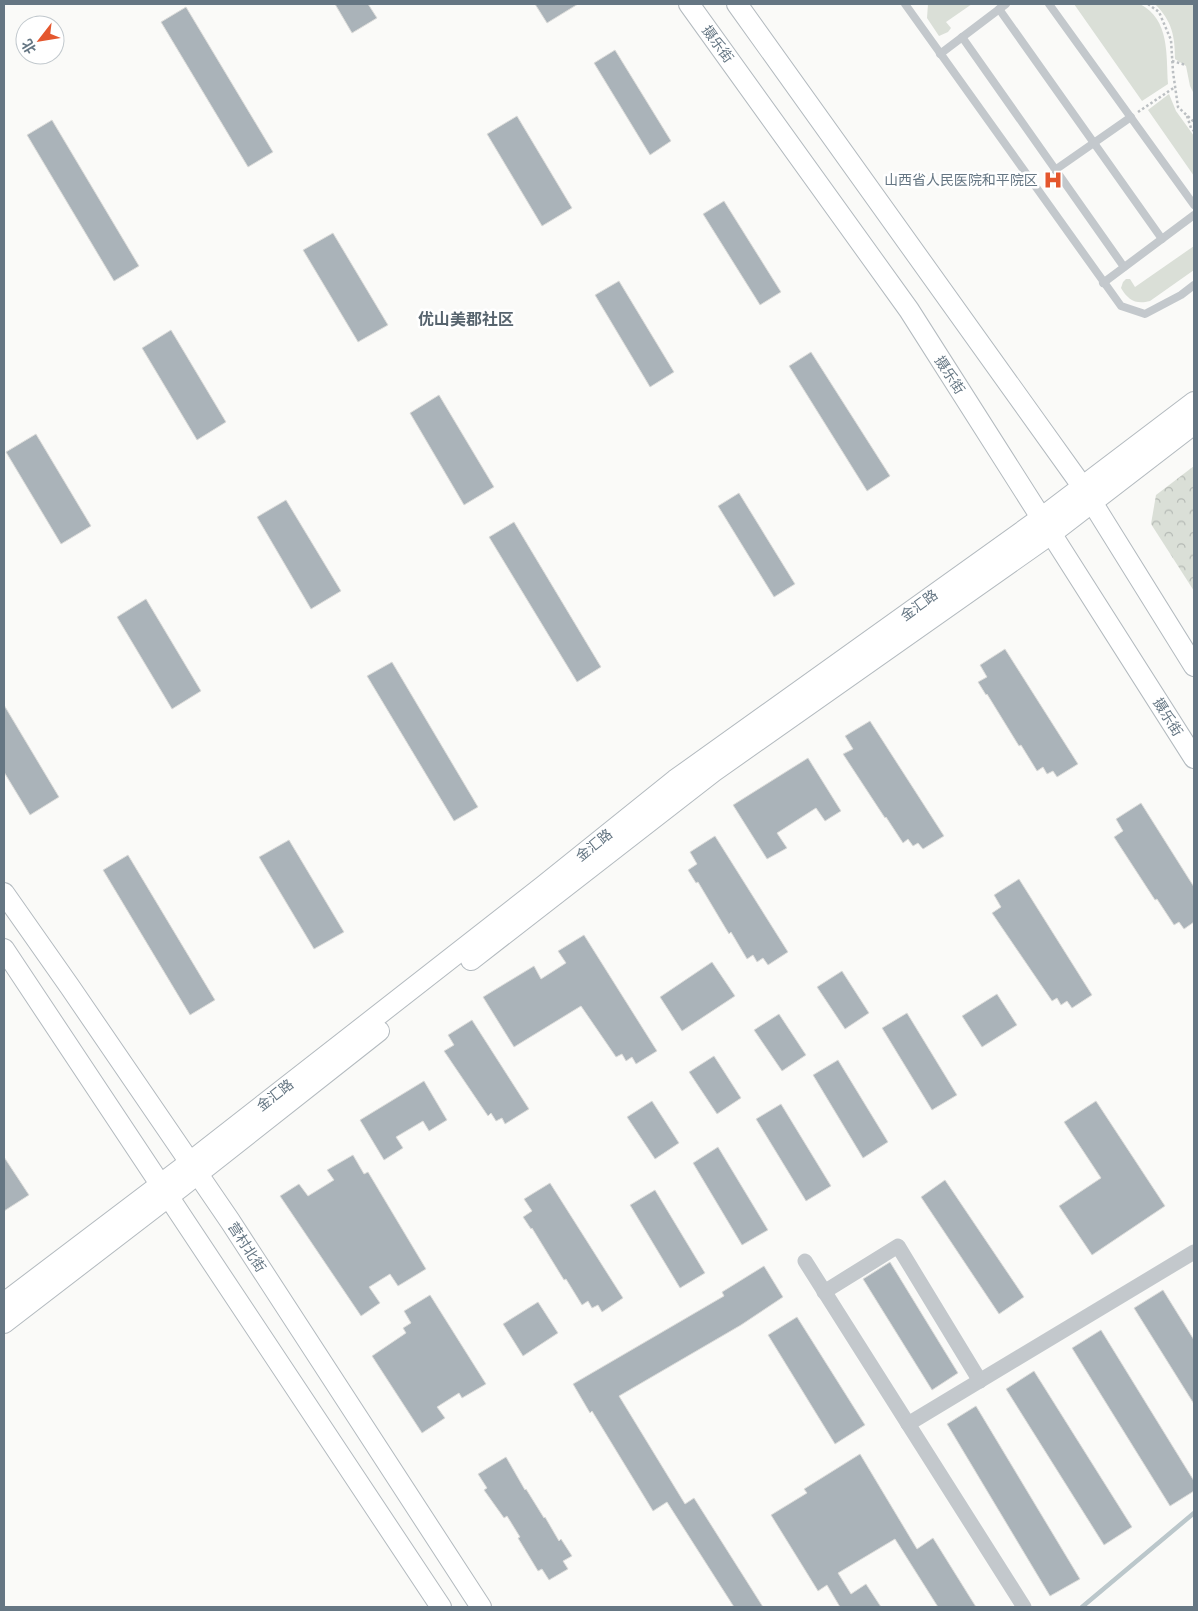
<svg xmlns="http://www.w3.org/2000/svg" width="1198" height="1611" viewBox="0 0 1198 1611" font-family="Roboto,'Noto Sans SC',sans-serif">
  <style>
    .green { fill: #dadfd7 }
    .park { fill: url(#park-crowns) }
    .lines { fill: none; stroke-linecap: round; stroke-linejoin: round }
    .stream { stroke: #bbc7cb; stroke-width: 4.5 }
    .building { fill: #aab3b9; stroke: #dcdcda }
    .secondary-casing { stroke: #b3babf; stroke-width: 22 }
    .path { stroke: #bbbfc2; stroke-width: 2.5; stroke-dasharray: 2.5 2.5; stroke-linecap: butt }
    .lane { stroke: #c3c8cc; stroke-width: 8 }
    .street { stroke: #c3c8cc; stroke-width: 15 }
    .secondary { stroke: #fff; stroke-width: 20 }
    .labels { text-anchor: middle; stroke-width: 5; stroke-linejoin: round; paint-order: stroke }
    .street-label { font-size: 14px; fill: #657683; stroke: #fff }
    .poi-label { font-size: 14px; fill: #657683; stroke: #fff; text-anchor: end }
    .quarter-label { font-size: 16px; font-weight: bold; fill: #57646e; stroke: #fff }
  </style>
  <defs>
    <pattern id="park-crowns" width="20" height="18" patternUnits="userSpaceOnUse" patternTransform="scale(1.25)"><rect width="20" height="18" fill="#dadfd7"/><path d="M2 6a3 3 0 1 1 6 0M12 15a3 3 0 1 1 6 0" fill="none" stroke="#b4b9b4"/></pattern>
  </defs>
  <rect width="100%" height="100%" fill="#fafaf8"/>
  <g class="green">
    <polygon points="928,4 972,4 946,22 951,28 948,32 939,36 927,18"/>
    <path d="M 1074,4 L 1140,4 C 1170,20 1166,54 1168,84 L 1142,101 Z"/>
    <path d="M 1155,4 L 1194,4 L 1194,94 L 1190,86 L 1186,66 L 1175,59 C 1175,36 1172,21 1155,4 Z"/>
    <polygon points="1169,94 1176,111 1194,136 1194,176 1148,110"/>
    <path d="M 1194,246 L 1194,270 L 1150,301 C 1136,305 1128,300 1121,288 L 1123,282 L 1126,279 L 1130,279 L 1135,287 Z"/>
  </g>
  <polygon class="park" points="1194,466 1194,591 1151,524 1156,495"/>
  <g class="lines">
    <polyline class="stream" points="1082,1607 1194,1513"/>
  </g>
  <g class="building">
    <polygon points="335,4 368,4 377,18 352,33"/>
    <polygon points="535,4 578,4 547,23"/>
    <polygon points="186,7 273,152 248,167 161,22"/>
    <polygon points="615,50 671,141 650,155 594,63"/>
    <polygon points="517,116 572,208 542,226 487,134"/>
    <polygon points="52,120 139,266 114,281 27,135"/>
    <polygon points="724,201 781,292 760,305 703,214"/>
    <polygon points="333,233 388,325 358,342 303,250"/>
    <polygon points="619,281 674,372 650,387 595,295"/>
    <polygon points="171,330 226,422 197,440 142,348"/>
    <polygon points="811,352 890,476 867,491 789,366"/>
    <polygon points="439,395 494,487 464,505 410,413"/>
    <polygon points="36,434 91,526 61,544 6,452"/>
    <polygon points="739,493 795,584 774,597 718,506"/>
    <polygon points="286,500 341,591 311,609 257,517"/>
    <polygon points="514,522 601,667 577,682 489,537"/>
    <polygon points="146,599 201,691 172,709 117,617"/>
    <polygon points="1005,649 1078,764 1057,777 1053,771 1047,774 1043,767 1037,771 1021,745 1019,746 987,694 986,695 978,682 987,677 980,665"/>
    <polygon points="392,662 478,807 454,821 367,676"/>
    <polygon points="4,705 59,797 30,815 4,772"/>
    <polygon points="870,721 944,836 923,849 918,843 913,846 908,839 903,843 886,817 885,818 843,754 853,749 845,736"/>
    <polygon points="808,758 841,811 825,821 816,808 777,833 787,848 767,859 733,805"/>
    <polygon points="1141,803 1194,887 1194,922 1184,929 1179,922 1174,925 1157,899 1155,900 1114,837 1123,831 1116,819"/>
    <polygon points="715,836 788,952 768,965 763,958 757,962 753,955 747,959 731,932 729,934 698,882 696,883 688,870 697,864 690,852"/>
    <polygon points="289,840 344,932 314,949 259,857"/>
    <polygon points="128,855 215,1000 190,1015 103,870"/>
    <polygon points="1019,879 1092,995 1072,1008 1067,1001 1061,1005 1057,998 1052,1001 992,913 1001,907 994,895"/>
    <polygon points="584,935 657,1051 636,1064 632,1057 626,1061 622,1054 616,1057 581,1006 514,1047 483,997 534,966 541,979 566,963 558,951"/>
    <polygon points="712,962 735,996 682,1031 660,997"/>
    <polygon points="842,971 869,1013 845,1029 817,987"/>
    <polygon points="997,994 1017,1025 982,1047 962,1016"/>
    <polygon points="907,1013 957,1095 932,1110 882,1028"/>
    <polygon points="779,1014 806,1055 782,1071 754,1030"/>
    <polygon points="472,1020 529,1109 505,1124 502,1118 496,1121 491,1113 488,1116 444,1051 454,1045 448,1035"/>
    <polygon points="714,1056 741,1098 717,1114 689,1072"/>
    <polygon points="838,1060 888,1142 863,1158 813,1075"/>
    <polygon points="424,1081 447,1120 429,1131 423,1121 396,1137 403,1148 384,1160 360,1120"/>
    <polygon points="652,1101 679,1143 655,1159 627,1117"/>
    <polygon points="1096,1101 1165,1206 1092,1255 1059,1206 1101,1178 1064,1122"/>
    <polygon points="781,1104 831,1186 806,1201 756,1119"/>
    <polygon points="718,1147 768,1230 742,1245 693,1163"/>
    <polygon points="353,1155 364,1174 368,1172 426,1269 398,1286 390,1274 369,1287 380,1303 361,1316 280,1196 299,1184 308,1196 334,1180 327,1170"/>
    <polygon points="4,1157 29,1195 4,1211"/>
    <polygon points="945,1180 1024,1297 999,1314 921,1197"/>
    <polygon points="550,1183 623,1298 602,1312 598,1305 592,1308 588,1301 582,1305 566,1279 564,1280 532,1228 531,1229 523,1217 532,1211 524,1199"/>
    <polygon points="655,1190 705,1273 680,1288 630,1205"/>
    <polygon points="890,1262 958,1373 932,1390 863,1279"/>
    <polygon points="764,1266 783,1297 741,1325 619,1396 685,1504 694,1498 763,1607 734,1607 667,1502 653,1511 592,1411 590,1413 573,1384 724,1296 722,1292"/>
    <polygon points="1163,1290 1194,1340 1194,1404 1134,1308"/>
    <polygon points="430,1295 486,1384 462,1398 459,1393 437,1407 445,1418 422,1433 372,1356 406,1333 403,1328 411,1323 404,1311"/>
    <polygon points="538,1302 558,1333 523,1356 503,1324"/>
    <polygon points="797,1317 865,1425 835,1444 768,1335"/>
    <polygon points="1101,1330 1194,1481 1194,1491 1170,1506 1072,1348"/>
    <polygon points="1034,1371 1132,1527 1104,1545 1006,1389"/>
    <polygon points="976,1406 1080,1579 1050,1596 947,1424"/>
    <polygon points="860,1454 917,1549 933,1538 976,1607 938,1607 895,1539 838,1573 851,1594 866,1584 881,1607 840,1607 827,1585 818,1591 771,1515 807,1493 804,1489"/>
    <polygon points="506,1457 525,1490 526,1489 544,1518 545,1517 559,1541 561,1539 572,1556 563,1561 568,1569 549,1580 542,1569 538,1571 518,1538 520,1537 507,1516 504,1518 484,1490 487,1488 478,1474"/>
  </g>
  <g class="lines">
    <g class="secondary-casing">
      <g id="secondary">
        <polyline points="689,4 909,310 1194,758"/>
        <polyline points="737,4 1082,486 1194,666"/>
        <polyline points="4,893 70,987 230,1221 481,1607"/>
        <polyline points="4,949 441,1607"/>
        <polyline points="471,960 713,772 1051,534 1194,424"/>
        <polyline points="4,1303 190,1162 542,887 675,780 1041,518 1194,402"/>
        <polyline points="4,1323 181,1187 379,1031"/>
      </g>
    </g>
    <g class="path">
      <polyline points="1148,4 1159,12 1171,40 1173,72 1178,107 1194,122"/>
      <polyline points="1172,61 1186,65"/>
      <polyline points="1138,112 1175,87"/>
      <polyline points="1187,116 1191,128 1194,131"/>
    </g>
    <g class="lane">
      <polyline points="905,4 1121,306 1145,314 1181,295 1194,285"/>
      <polyline points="1049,4 1194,205"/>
      <polyline points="999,9 1162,239"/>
      <polyline points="962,37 1124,267"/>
      <polyline points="940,54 1006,4"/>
      <polyline points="1055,170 1131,117"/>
      <polyline points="1103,283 1194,215"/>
    </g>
    <g class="street">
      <polyline points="805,1261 1024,1607"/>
      <polyline points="824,1292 898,1246 980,1381"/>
      <polyline points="908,1424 1194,1252"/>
    </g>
    <use href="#secondary" class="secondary"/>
  </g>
  <defs>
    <g id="hospital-bare" transform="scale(1.5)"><path d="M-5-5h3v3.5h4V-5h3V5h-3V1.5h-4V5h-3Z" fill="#e4572e" stroke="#fff" stroke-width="2.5" paint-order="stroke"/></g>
  </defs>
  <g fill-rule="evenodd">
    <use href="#hospital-bare" x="1053" y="180"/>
  </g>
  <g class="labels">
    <g class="street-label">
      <text transform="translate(718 44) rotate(54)" y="5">摄乐街</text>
      <text transform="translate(950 375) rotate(57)" y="5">摄乐街</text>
      <text transform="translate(919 605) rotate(-36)" y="5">金汇路</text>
      <text transform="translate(1168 717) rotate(58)" y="5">摄乐街</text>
      <text transform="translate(594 845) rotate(-39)" y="5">金汇路</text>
      <text transform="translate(275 1095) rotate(-38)" y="5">金汇路</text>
      <text transform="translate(247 1247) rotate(57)" y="5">营村北街</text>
    </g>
    <g class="poi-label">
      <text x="1038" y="185">山西省人民医院和平院区</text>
    </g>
    <g class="quarter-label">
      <text x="466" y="325">优山美郡社区</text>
    </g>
  </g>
  <rect width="1198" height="1611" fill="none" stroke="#657683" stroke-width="10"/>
  <g transform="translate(40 40) rotate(239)"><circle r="24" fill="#ffffff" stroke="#c1c8cd"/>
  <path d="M0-4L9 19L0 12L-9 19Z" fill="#e4572e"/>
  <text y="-8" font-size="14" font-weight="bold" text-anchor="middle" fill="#657683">北</text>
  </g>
</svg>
